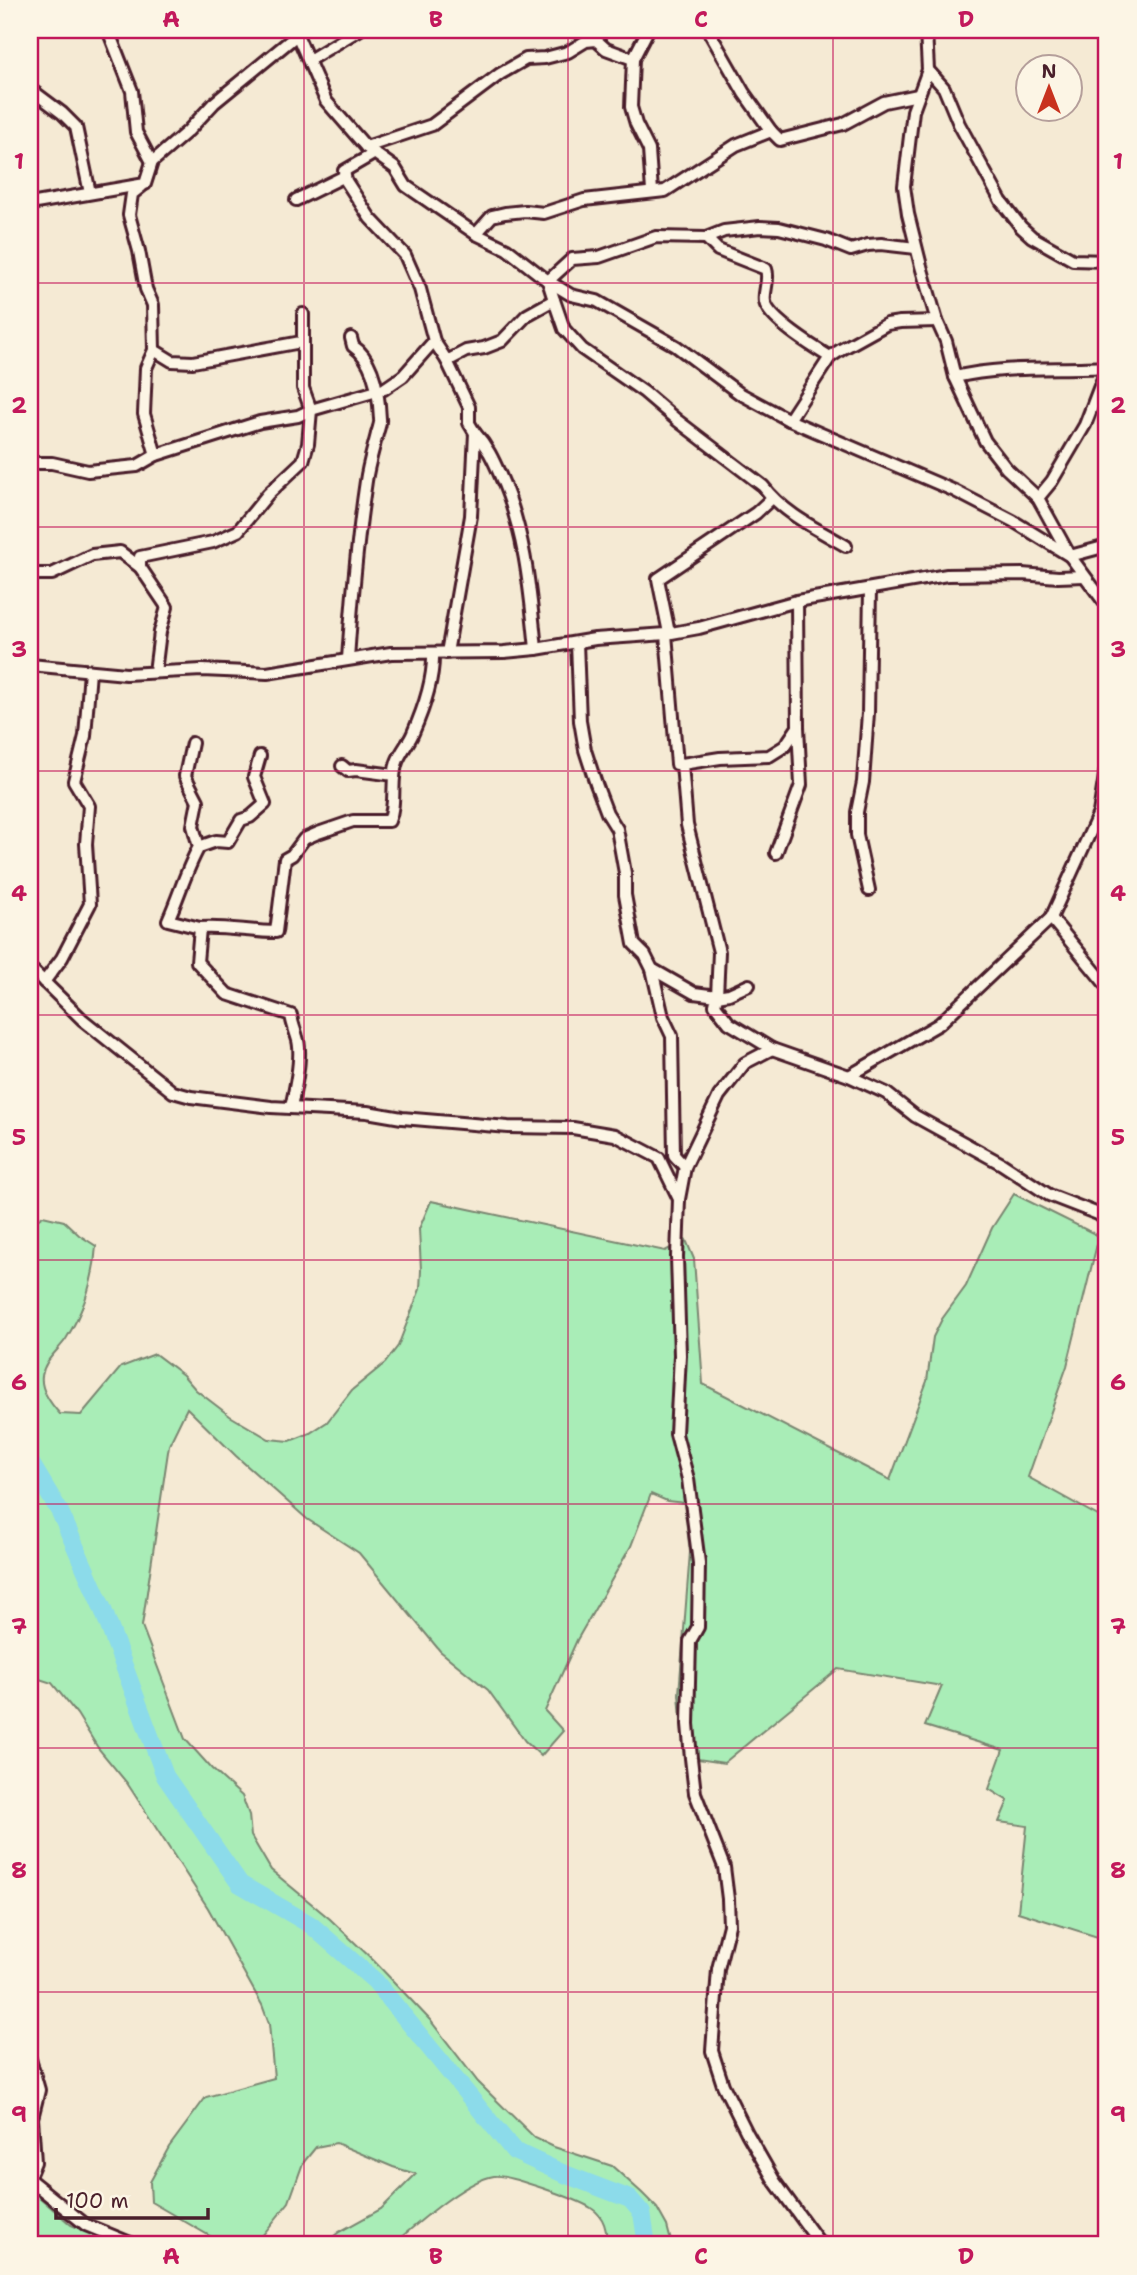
<svg xmlns="http://www.w3.org/2000/svg" width="1137" height="2275" viewBox="0 0 1137 2275" font-family="'Shantell Sans',sans-serif">
  <style>
    .green { fill: #a9edb7; stroke: #7a8671; stroke-width: 2 }
    .lines { fill: none; stroke-linecap: round; stroke-linejoin: round }
    .river { stroke: #8cdbea; stroke-width: 18 }
    .minor-casing { stroke: #4a1f2b; stroke-width: 16 }
    .minor { stroke: #fcf5e5; stroke-width: 10 }
    .grid { fill: none; stroke: #c2185b; stroke-width: 2; stroke-opacity: 0.55 }
    .neatline { fill: none; stroke: #c2185b; stroke-width: 2.5 }
    .grid-label { font-size: 23px; text-anchor: middle; font-weight: bold; fill: #c2185b }
  </style>
  <rect width="100%" height="100%" fill="#f5ead4"/>
  <filter id="ink" filterUnits="userSpaceOnUse"><feTurbulence type="fractalNoise" baseFrequency=".0143" numOctaves="2"/><feDisplacementMap in="SourceGraphic" scale="14" xChannelSelector="R" yChannelSelector="G"/><feConvolveMatrix kernelMatrix="1 2 1 2 8 2 1 2 1" color-interpolation-filters="sRGB"/></filter>
  <g filter="url(#ink)">
    <g class="green">
      <path d="M 1014,1194 L 1099,1236 L 1067,1366 L 1028,1477 L 1107,1521 L 1107,1940 L 1018,1912 L 1027,1826 L 999,1822 L 1008,1801 L 989,1789 L 1003,1750 L 925,1726 L 942,1686 L 838,1669 L 724,1763 L 684,1757 L 679,1694 L 690,1552 L 684,1503 L 667,1501 L 651,1494 L 631,1546 L 577,1640 L 545,1711 L 563,1731 L 541,1756 L 525,1741 L 488,1690 L 440,1651 L 359,1553 L 307,1519 L 236,1456 L 187,1408 L 169,1445 L 142,1626 L 185,1739 L 212,1769 L 242,1796 L 249,1815 L 251,1836 L 271,1870 L 330,1919 L 374,1961 L 430,2020 L 478,2082 L 535,2138 L 554,2147 L 612,2166 L 642,2193 L 657,2208 L 667,2226 L 672,2245 L 606,2245 C 608,2231 604,2216 591,2208 C 579,2200 507,2174 494,2176 C 464,2181 416,2225 392,2245 L 323,2245 L 339,2232 L 381,2209 L 416,2174 L 393,2167 L 336,2143 L 316,2147 L 303,2163 L 289,2202 L 262,2236 L 244,2244 L 222,2243 L 151,2202 L 150,2182 L 169,2147 L 206,2097 L 274,2078 L 269,2024 L 262,2005 L 208,1908 L 127,1783 L 98,1748 L 77,1714 L 52,1683 L 30,1676 L 30,1225 L 43,1216 L 64,1221 L 79,1235 L 96,1246 C 94,1279 83,1312 66,1339 C 58,1351 44,1360 42,1376 C 40,1390 51,1404 60,1414 L 81,1415 L 121,1367 L 155,1354 L 183,1375 L 196,1390 L 230,1416 L 269,1439 L 290,1441 L 310,1433 L 327,1422 L 352,1390 L 385,1363 L 398,1346 L 420,1289 L 421,1270 L 419,1229 L 431,1201 L 665,1251 L 686,1240 L 694,1259 L 703,1384 L 890,1480 L 927,1381 L 933,1337 L 942,1319 L 966,1286 L 992,1228 Z"/>
      <polygon points="30,2189 71,2225 118,2245 30,2245"/>
    </g>
    <g class="lines">
      <polyline class="river" points="30,1462 60,1512 102,1607 165,1776 240,1884 311,1925 375,1981 514,2151 562,2173 630,2199 642,2213 647,2245"/>
      <g class="minor-casing">
        <g id="minor">
          <polyline points="108,30 132,91 136,132 152,162"/>
          <polyline points="295,30 326,101 366,147 395,168 406,186 476,234 507,249 548,281 571,295 597,301 676,346 739,393 789,420 955,491 1013,521 1070,556 1107,546"/>
          <polyline points="648,30 633,59 631,107 636,124 649,150 652,191"/>
          <polyline points="708,30 744,93 771,131"/>
          <polyline points="926,30 928,70 913,111 904,186 908,214 921,266 937,321 946,341 955,377 985,441 1006,468 1038,498 1070,556 1107,606"/>
          <polyline points="309,60 359,30"/>
          <polyline points="928,70 944,88 959,124 1001,201 1021,227 1032,237 1073,260 1107,261"/>
          <polyline points="30,89 62,113 76,127 90,193"/>
          <polyline points="366,147 432,125 500,74 526,59 545,58 568,52 586,41 596,40 606,49 633,59"/>
          <polyline points="375,153 344,171 346,181 370,218 405,255 420,289 434,341 447,361 469,407 469,423 475,433 471,516 447,653"/>
          <polyline points="142,186 132,194 129,215 139,251 146,289 153,305 154,350 146,368 144,414 156,455"/>
          <polyline points="296,200 345,176"/>
          <polyline points="30,204 145,184 152,162 188,131 214,103 297,35"/>
          <polyline points="476,234 492,216 505,213 525,211 544,213 584,200 665,191 736,145 771,131 780,140 843,124 884,102 918,95"/>
          <path d="M 706,238 L 718,250 L 766,269 C 770,280 763,291 765,302 C 768,319 815,348 830,357"/>
          <path d="M 554,300 L 564,329 L 582,349 L 644,392 L 678,421 L 763,486 C 784,514 817,529 846,546"/>
          <polyline points="154,350 172,361 193,362 301,342"/>
          <polyline points="447,361 466,351 484,348 502,341 527,315 554,300 548,281 572,259 599,257 656,237 706,238 724,231 760,227 779,228 826,240 851,250 868,245 881,244 916,248"/>
          <path d="M 955,377 C 1005,365 1056,370 1107,367"/>
          <polyline points="789,420 830,357 842,349 887,324 900,322 937,321"/>
          <path d="M 475,433 C 487,446 493,459 500,475 C 525,530 530,589 536,649"/>
          <polyline points="30,463 52,463 88,471 137,466 156,455 260,422 298,416 311,410 384,389 403,376 434,341"/>
          <polyline points="1038,498 1052,481 1085,425 1107,368"/>
          <polyline points="140,567 140,557 213,542 238,531 268,494 303,461 308,444 311,410 303,388 303,314"/>
          <polyline points="30,574 52,574 92,555 120,552 140,567 167,607 160,632 155,672"/>
          <polyline points="669,633 658,579 756,513 772,498"/>
          <polyline points="666,634 677,764 682,764 687,825 719,952 717,996 729,994 749,985"/>
          <polyline points="577,643 580,721 585,750 596,784 607,813 617,829 625,873 625,895 634,944 645,955 652,969 694,993 717,996 715,1005 729,1023 772,1049 849,1076 886,1093 915,1116 1002,1164 1049,1195 1098,1214 1107,1221"/>
          <path d="M 348,659 C 352,599 357,541 366,481 C 368,466 373,450 377,434 C 378,429 381,424 380,419 C 379,395 374,360 353,346 L 351,338"/>
          <polyline points="30,665 126,674 202,670 267,673 391,653 504,652 536,649 595,639 666,634 699,628 797,601 947,575 1022,574 1058,577 1084,576"/>
          <path d="M 192,743 L 185,776 L 198,801 L 193,826 L 199,847 C 186,870 179,896 168,920 L 200,928 L 197,962 L 227,994 L 291,1015 C 292,1023 295,1030 297,1037 C 303,1053 295,1090 291,1107"/>
          <polyline points="682,764 720,758 769,756 785,746 798,727 797,601"/>
          <polyline points="342,766 348,771 356,770 394,775"/>
          <polyline points="199,847 216,841 228,842 241,820 250,817 265,804 254,777 260,756"/>
          <polyline points="776,853 801,785 798,727"/>
          <polyline points="869,890 857,835 857,812 863,782 868,713 870,589"/>
          <polyline points="1051,918 1107,986"/>
          <path d="M 200,928 C 225,926 250,932 276,932 L 285,859 L 292,855 L 304,839 L 318,833 L 353,821 L 389,821 C 397,802 390,781 397,762 C 401,751 409,743 413,733 C 424,708 434,679 433,653"/>
          <polyline points="30,968 83,1020 173,1092 191,1097 271,1107 367,1112 402,1118 508,1127 573,1128 615,1135 659,1158 679,1199"/>
          <polyline points="652,969 663,1017 672,1036 674,1155 685,1167"/>
          <polyline points="44,982 62,958 90,904 86,844 89,806 74,781 85,736 90,671"/>
          <polyline points="772,1049 745,1063 719,1096 685,1167 679,1199 677,1257 680,1355 676,1434 688,1479 699,1563 698,1627 690,1641 688,1724 691,1758 695,1793 724,1867 728,1899 729,1925 718,1969 712,2051 723,2085 747,2133 775,2182 821,2245"/>
          <polyline points="849,1076 939,1024 1051,918 1099,813 1107,763"/>
          <polyline points="30,2059 39,2090 32,2118 35,2162 30,2174"/>
          <polyline points="30,2180 86,2225 135,2245"/>
        </g>
      </g>
      <use href="#minor" class="minor"/>
    </g>
  </g>
  <path class="grid" d="M 304,30 L 304,2245M 568,30 L 568,2245M 833,30 L 833,2245M 30,283 L 1107,283M 30,527 L 1107,527M 30,771 L 1107,771M 30,1015 L 1107,1015M 30,1260 L 1107,1260M 30,1504 L 1107,1504M 30,1748 L 1107,1748M 30,1992 L 1107,1992"/>
  <rect width="1137" height="2275" fill="none" stroke="#fcf5e5" stroke-width="77"/>
  <g transform="translate(1049 88)"><circle r="33" fill="#fcf5e5" stroke="#b59f9b" stroke-width="2"/>
  <path d="M0-5L12 26L0 18L-12 26Z" fill="#c8321e"/>
  <text y="-10" font-size="19" font-weight="bold" text-anchor="middle" fill="#4a1f2b">N</text>
  </g>
  <path d="M56 2208v10h152v-10" fill="none" stroke="#4a1f2b" stroke-width="3.5"/>
  <text x="66" y="2208" font-size="21" fill="#4a1f2b" stroke="#fcf5e5" stroke-width="5" paint-order="stroke">100 m</text>
  <rect x="38" y="38" width="1060" height="2198" class="neatline"/>
  <g class="grid-label">
    <text x="171" y="27">A</text>
    <text x="436" y="27">B</text>
    <text x="701" y="27">C</text>
    <text x="966" y="27">D</text>
    <text x="19" y="169">1</text>
    <text x="1118" y="169">1</text>
    <text x="19" y="413">2</text>
    <text x="1118" y="413">2</text>
    <text x="19" y="657">3</text>
    <text x="1118" y="657">3</text>
    <text x="19" y="901">4</text>
    <text x="1118" y="901">4</text>
    <text x="19" y="1145">5</text>
    <text x="1118" y="1145">5</text>
    <text x="19" y="1390">6</text>
    <text x="1118" y="1390">6</text>
    <text x="19" y="1634">7</text>
    <text x="1118" y="1634">7</text>
    <text x="19" y="1878">8</text>
    <text x="1118" y="1878">8</text>
    <text x="19" y="2122">9</text>
    <text x="1118" y="2122">9</text>
    <text x="171" y="2264">A</text>
    <text x="436" y="2264">B</text>
    <text x="701" y="2264">C</text>
    <text x="966" y="2264">D</text>
  </g>
</svg>
